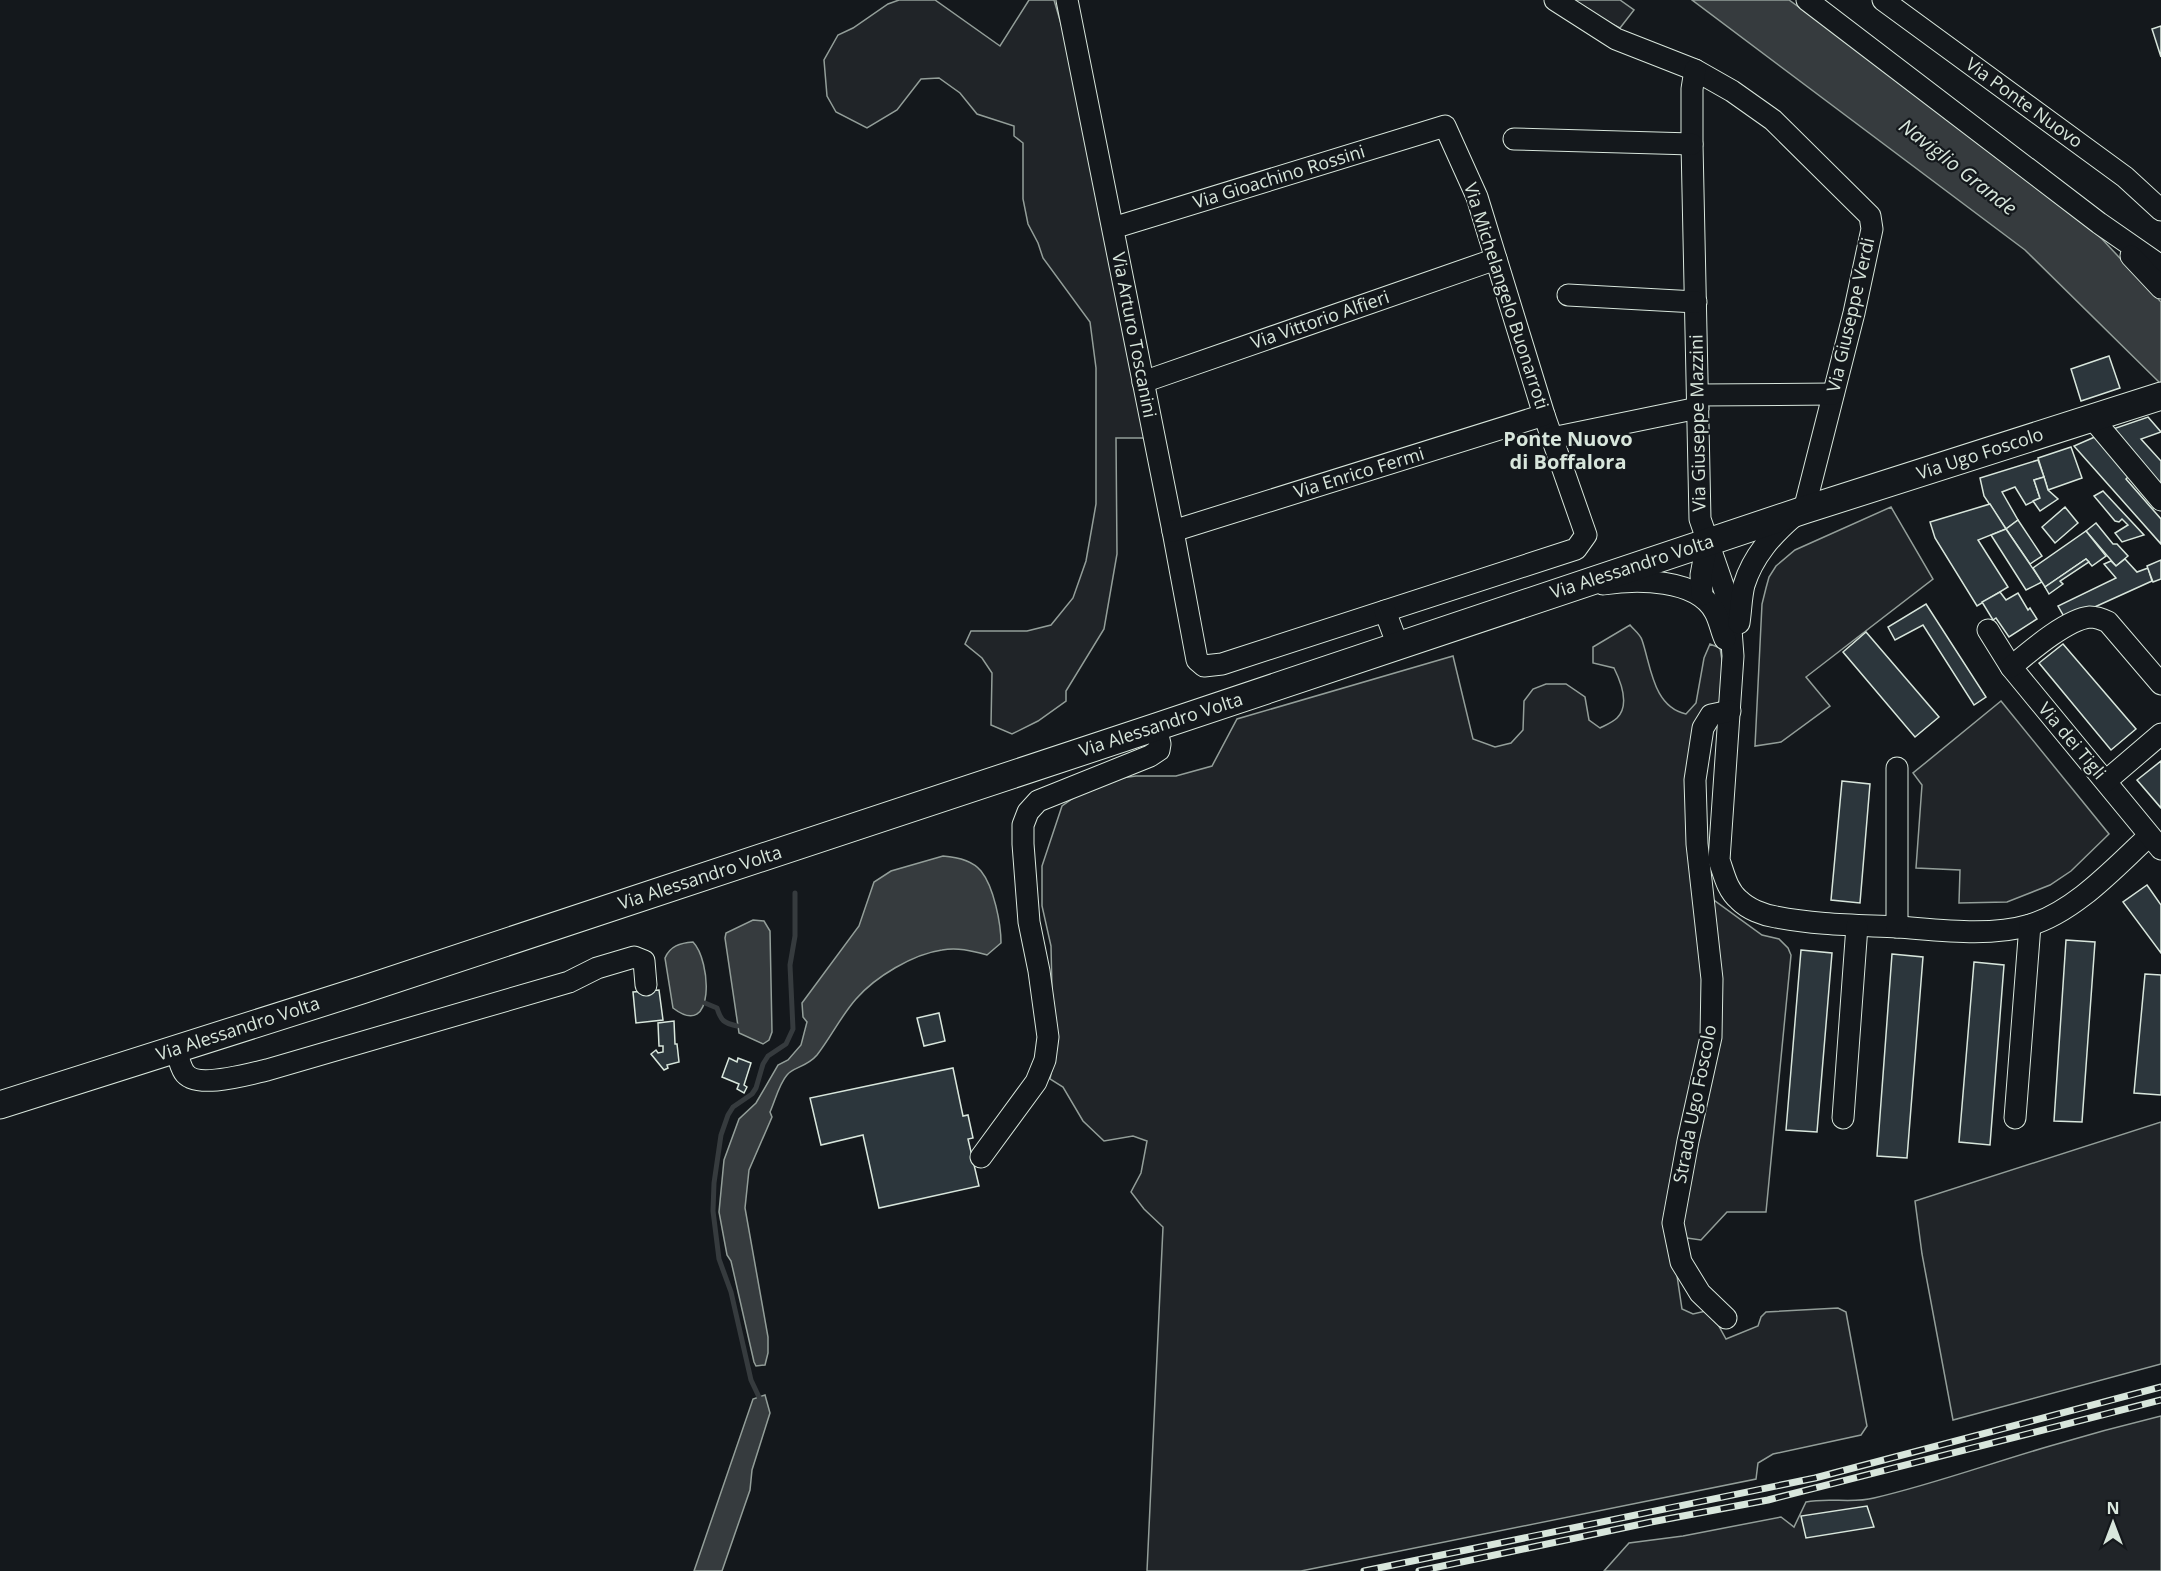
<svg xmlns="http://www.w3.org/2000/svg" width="2161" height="1571" viewBox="0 0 2161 1571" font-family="'Open Sans',sans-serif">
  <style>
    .green { fill: #202428; stroke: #939e99; stroke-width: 1.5 }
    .water { fill: #363b3e; stroke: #939e99; stroke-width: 1.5 }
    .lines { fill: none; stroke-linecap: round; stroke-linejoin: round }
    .stream { stroke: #363b3e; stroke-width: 5 }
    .building { fill: #2c363c; stroke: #d8e6dc; stroke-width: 1.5 }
    .minor-casing { stroke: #d8e6dc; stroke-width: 23 }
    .major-casing { stroke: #d8e6dc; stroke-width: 29 }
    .minor { stroke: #14181c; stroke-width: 21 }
    .major { stroke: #14181c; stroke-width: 27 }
    .rail-casing { stroke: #d8e6dc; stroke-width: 7 }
    .rail { stroke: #14181c; stroke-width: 4.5; stroke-dasharray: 14; stroke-linecap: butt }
    .labels { text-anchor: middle; stroke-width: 4.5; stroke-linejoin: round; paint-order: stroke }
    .street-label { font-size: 18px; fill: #d8e6dc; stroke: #14181c }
    .water-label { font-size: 20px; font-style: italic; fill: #d8e6dc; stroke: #14181c }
    .neighbourhood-label { font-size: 20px; font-weight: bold; fill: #d8e6dc; stroke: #14181c }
  </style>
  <rect width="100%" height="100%" fill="#14181c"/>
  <g class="green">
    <polygon points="899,0 935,0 1000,46 1029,0 1054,0 1064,34 1149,438 1116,438 1117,554 1104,629 1066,691 1066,701 1038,721 1012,734 991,725 992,673 982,658 965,644 971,631 1027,631 1051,625 1073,598 1086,561 1096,504 1096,368 1090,322 1043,258 1038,243 1028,224 1023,199 1023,143 1014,136 1014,126 977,114 960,93 939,78 921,79 897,110 867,128 836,112 827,96 824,60 838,35 853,28 888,4"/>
    <polygon points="1563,0 1620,0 1634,10 1620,28"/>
    <polygon points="1891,507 1933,579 1806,677 1830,706 1781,742 1755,746 1762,604 1766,588 1769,577 1776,566 1795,550"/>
    <path d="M 1630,625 C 1634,630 1640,634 1642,640 C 1651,666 1653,707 1686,714 L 1696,703 L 1704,658 L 1710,644 L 1720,648 C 1723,666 1728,688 1718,704 C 1714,710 1705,716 1700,720 L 1707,895 L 1762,935 L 1779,939 L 1788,948 L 1791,955 L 1766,1212 L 1727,1212 L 1701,1240 L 1687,1238 L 1668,1242 L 1676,1269 L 1682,1309 L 1693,1314 L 1710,1310 L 1726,1339 L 1758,1326 L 1761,1317 L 1766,1312 L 1838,1308 L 1846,1312 L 1867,1426 L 1861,1435 L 1773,1454 L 1758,1463 L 1756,1479 L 1301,1571 L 1147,1571 L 1163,1227 L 1144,1209 L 1131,1192 L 1141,1173 L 1147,1141 L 1133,1136 L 1104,1141 L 1083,1121 L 1063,1087 L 1050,1079 L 1058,1037 L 1052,991 L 1051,946 L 1042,906 L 1042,866 L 1062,806 L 1082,792 L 1106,780 L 1136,776 L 1176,776 L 1212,766 L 1237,719 L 1453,656 L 1473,739 L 1495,747 L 1511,743 L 1523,730 L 1524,701 L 1533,689 L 1546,684 L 1566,684 L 1585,697 L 1589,720 L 1600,728 C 1606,725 1613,722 1617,718 C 1630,705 1621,682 1614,668 L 1593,663 L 1593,647 Z"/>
    <polygon points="2001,701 2109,834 2071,871 2050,885 2007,902 1959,903 1960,870 1916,868 1922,785 1913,773"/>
    <polygon points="2161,1122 2161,1364 1953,1420 1922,1254 1915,1201"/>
    <path d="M 2161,1416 L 2161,1571 L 1604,1571 L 1629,1543 L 1683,1536 L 1781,1517 L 1794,1527 L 1806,1502 C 1829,1497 1851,1504 1874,1498 C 1934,1484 1991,1463 2050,1446 C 2087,1435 2124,1425 2161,1416 Z"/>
  </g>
  <g class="water">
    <polygon points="1692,0 1789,0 2009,159 2102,239 2161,302 2161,384 2025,250"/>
    <path d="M 943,856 C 957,857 972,860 981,871 C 994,887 1001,924 1001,943 L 987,955 C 972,951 958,947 942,950 C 913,954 875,977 856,999 C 841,1016 831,1037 817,1055 C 807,1067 793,1067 787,1075 C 779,1084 775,1101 770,1112 L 772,1117 L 749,1170 L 745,1208 L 768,1337 L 768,1353 L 765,1365 L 756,1366 L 754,1362 L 731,1261 L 727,1255 L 719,1212 L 724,1160 L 739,1119 L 756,1103 L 778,1065 L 788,1060 L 801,1045 L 807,1022 L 803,1017 L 802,1003 L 859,926 L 874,882 L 891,871 Z"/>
    <polygon points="753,920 764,921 770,931 772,1032 769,1040 763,1044 739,1033 725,938 726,933"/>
    <path d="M 693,942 C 711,960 716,1041 673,1008 L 665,958 C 670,946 680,943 693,942 Z"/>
    <polygon points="765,1395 770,1413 752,1470 750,1490 722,1571 694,1571 753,1399"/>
  </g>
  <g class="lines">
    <g class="stream">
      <path d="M 705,1003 L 717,1008 C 721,1021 724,1023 737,1026"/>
      <polyline points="759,1397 751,1380 731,1292 719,1259 713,1211 714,1183 721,1135 728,1115 733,1107 752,1094 756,1088 763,1064 768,1056 786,1044 793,1029 790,965 795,936 795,893"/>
    </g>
  </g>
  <g class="building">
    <polygon points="2161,26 2161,57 2152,29"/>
    <polygon points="2109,356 2120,388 2081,401 2071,369"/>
    <polygon points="2148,417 2161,432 2141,439 2161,461 2161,490 2110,430"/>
    <polygon points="2097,436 2130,475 2126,479 2161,519 2161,544 2074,446"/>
    <polygon points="2071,447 2082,478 2048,490 2038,458"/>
    <polygon points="2038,460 2044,477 2034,480 2040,498 2026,505 2015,487 2002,492 2018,520 2006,529 1984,496 1980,478"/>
    <polygon points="2044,477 2048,490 2058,499 2040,511 2033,501 2040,498 2034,480"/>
    <polygon points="2103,491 2144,535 2122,542 2115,533 2128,525 2122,519 2119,522 2115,521 2094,496"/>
    <polygon points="1990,504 2006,529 1978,540 2008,587 1977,606 1935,538 1930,522"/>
    <polygon points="2065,507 2078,523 2055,543 2042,527"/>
    <polygon points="2018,520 2042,556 2030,564 2006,529"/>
    <polygon points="2096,523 2113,544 2117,544 2128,556 2116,566 2086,531"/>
    <polygon points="2006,529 2042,582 2026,590 1991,535"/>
    <polygon points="2086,531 2106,556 2092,566 2086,559 2045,587 2033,568"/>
    <polygon points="2086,559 2089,562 2060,581 2063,584 2049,594 2045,587"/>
    <polygon points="2125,559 2137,572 2148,568 2152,581 2066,620 2058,606 2116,578 2104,564 2111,561 2116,566"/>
    <polygon points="2161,560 2161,579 2153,582 2147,566"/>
    <polygon points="2000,592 2006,600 2018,593 2028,610 2030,608 2037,619 2009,637 1996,618 1993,620 1982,602"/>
    <polygon points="1926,604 1986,697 1974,705 1923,625 1895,640 1888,627"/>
    <polygon points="1866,632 1939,717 1915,737 1843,652"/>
    <polygon points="2063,644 2136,729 2111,750 2039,663"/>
    <polygon points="2161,761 2161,808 2137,780"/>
    <polygon points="1842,781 1870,784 1860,903 1831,900"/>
    <polygon points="2147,885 2161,905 2161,953 2123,902"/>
    <polygon points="2066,940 2095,942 2082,1122 2054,1121"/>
    <polygon points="1801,950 1832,953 1817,1132 1786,1130"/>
    <polygon points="1892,954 1923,957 1907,1158 1877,1156"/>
    <polygon points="1974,962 2004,965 1990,1145 1959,1142"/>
    <polygon points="2145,974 2161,975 2161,1095 2134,1093"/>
    <polygon points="659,990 663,1020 636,1023 633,992"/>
    <polygon points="939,1013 945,1041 924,1046 917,1018"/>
    <polygon points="674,1021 675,1044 677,1044 679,1062 667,1065 668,1068 664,1070 651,1054 656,1050 658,1053 663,1052 663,1046 659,1046 658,1023"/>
    <polygon points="729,1058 737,1062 738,1058 751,1063 744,1085 747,1087 744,1093 737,1089 739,1084 722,1077"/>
    <polygon points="953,1068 963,1116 968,1115 973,1138 968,1139 979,1186 879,1208 863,1135 821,1145 810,1098"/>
    <polygon points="1867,1506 1874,1527 1806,1538 1801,1516"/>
  </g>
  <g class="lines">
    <g class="minor-casing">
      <g id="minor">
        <polyline points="1067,0 1173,531 1197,660 1204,666 1222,664 1576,549 1586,535 1544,415 1477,197 1445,126 1113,228"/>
        <polyline points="1555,0 1616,39 1695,70 1732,91 1773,120 1870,216 1872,229 1854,313 1804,510"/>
        <polyline points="1807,0 2099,223 2161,266"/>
        <polyline points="1883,0 2125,177 2161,210"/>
        <path d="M 1695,70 L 1692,89 L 1692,144 L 1700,519 L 1729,603 L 1733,656 L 1719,860 C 1724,874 1727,890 1739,900 C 1748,909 1763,915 1776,917 C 1816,925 1858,925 1898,927 C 1939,930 1990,937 2030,925 C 2076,911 2115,867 2149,836"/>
        <polyline points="1514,139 1692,144"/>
        <polyline points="2131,256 2161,288"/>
        <polyline points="1568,295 1696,302"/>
        <polyline points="1143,382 1496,259"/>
        <polyline points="1698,395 1833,394"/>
        <polyline points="2092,418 2161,500"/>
        <polyline points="1552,438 1698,408"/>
        <polyline points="1173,531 1544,415"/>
        <path d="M 1603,584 C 1636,579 1697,578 1715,612 C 1720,621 1721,631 1725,639"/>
        <polyline points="1702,595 1701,575 1707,543"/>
        <polyline points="1385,611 1398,646"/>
        <path d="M 1739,623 C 1741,610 1741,597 1744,585 C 1753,556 1772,535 1794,516"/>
        <polyline points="1988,630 2011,667 2161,849"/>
        <path d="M 2011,667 C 2029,652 2067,619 2090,617 C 2097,617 2102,619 2108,622 L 2161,684"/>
        <polyline points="2106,781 2161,734"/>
        <polyline points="1897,927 1897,768"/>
        <path d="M 176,1049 C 178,1056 180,1066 184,1072 C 195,1090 249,1074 267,1070 L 569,982 L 597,968 L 634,957 L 644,961 L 646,985"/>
        <polyline points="1843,1118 1857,926"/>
        <polyline points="2015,1118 2030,925"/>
        <polyline points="981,1157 1036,1082 1045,1060 1048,1037 1039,971 1029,922 1023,844 1023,825 1028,812 1038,801 1150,756 1159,750 1160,744 1156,727"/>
        <polyline points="1726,1318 1700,1293 1681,1262 1673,1223 1688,1141 1711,1037 1712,979 1697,844 1695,780 1703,728 1711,715 1730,711"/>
      </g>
    </g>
    <g class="major-casing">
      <polyline id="major" points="0,1105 362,990 1156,727 1804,510 2161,396"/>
    </g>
    <use href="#minor" class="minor"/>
    <use href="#major" class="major"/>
    <g class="rail-casing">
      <g id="rail">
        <polyline points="1364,1571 1815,1478 2161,1387"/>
        <polyline points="1419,1571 1651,1522 1768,1500 2161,1400"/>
      </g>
    </g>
    <use href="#rail" class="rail"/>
  </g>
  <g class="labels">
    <g class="street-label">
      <text transform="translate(2024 103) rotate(36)" y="6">Via Ponte Nuovo</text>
      <text transform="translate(1279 177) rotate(-17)" y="6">Via Gioachino Rossini</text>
      <text transform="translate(1506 296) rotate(72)" y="6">Via Michelangelo Buonarroti</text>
      <text transform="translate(1851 315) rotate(-77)" y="6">Via Giuseppe Verdi</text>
      <text transform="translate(1320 320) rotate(-19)" y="6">Via Vittorio Alfieri</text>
      <text transform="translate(1134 335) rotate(79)" y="6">Via Arturo Toscanini</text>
      <text transform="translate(1698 423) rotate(-91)" y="6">Via Giuseppe Mazzini</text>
      <text transform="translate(1980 454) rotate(-18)" y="6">Via Ugo Foscolo</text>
      <text transform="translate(1359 473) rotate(-17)" y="6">Via Enrico Fermi</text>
      <text transform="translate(1632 567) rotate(-18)" y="6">Via Alessandro Volta</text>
      <text transform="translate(1161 725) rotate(-18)" y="6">Via Alessandro Volta</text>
      <text transform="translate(2072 741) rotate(50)" y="6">Via dei Tigli</text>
      <text transform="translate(700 878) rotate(-18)" y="6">Via Alessandro Volta</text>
      <text transform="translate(238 1029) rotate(-18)" y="6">Via Alessandro Volta</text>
      <text transform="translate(1695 1104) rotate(-79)" y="6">Strada Ugo Foscolo</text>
    </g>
    <g class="water-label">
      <text transform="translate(1958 167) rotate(38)" y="7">Naviglio Grande</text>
    </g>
    <g class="neighbourhood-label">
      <text x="1568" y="446">Ponte Nuovo<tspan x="1568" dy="23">di Boffalora</tspan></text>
    </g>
  </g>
  <g transform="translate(2113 1523)" stroke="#14181c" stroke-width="4.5" paint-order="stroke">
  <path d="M0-4.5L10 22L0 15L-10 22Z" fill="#d8e6dc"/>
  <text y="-9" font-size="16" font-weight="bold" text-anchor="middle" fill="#d8e6dc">N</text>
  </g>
</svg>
